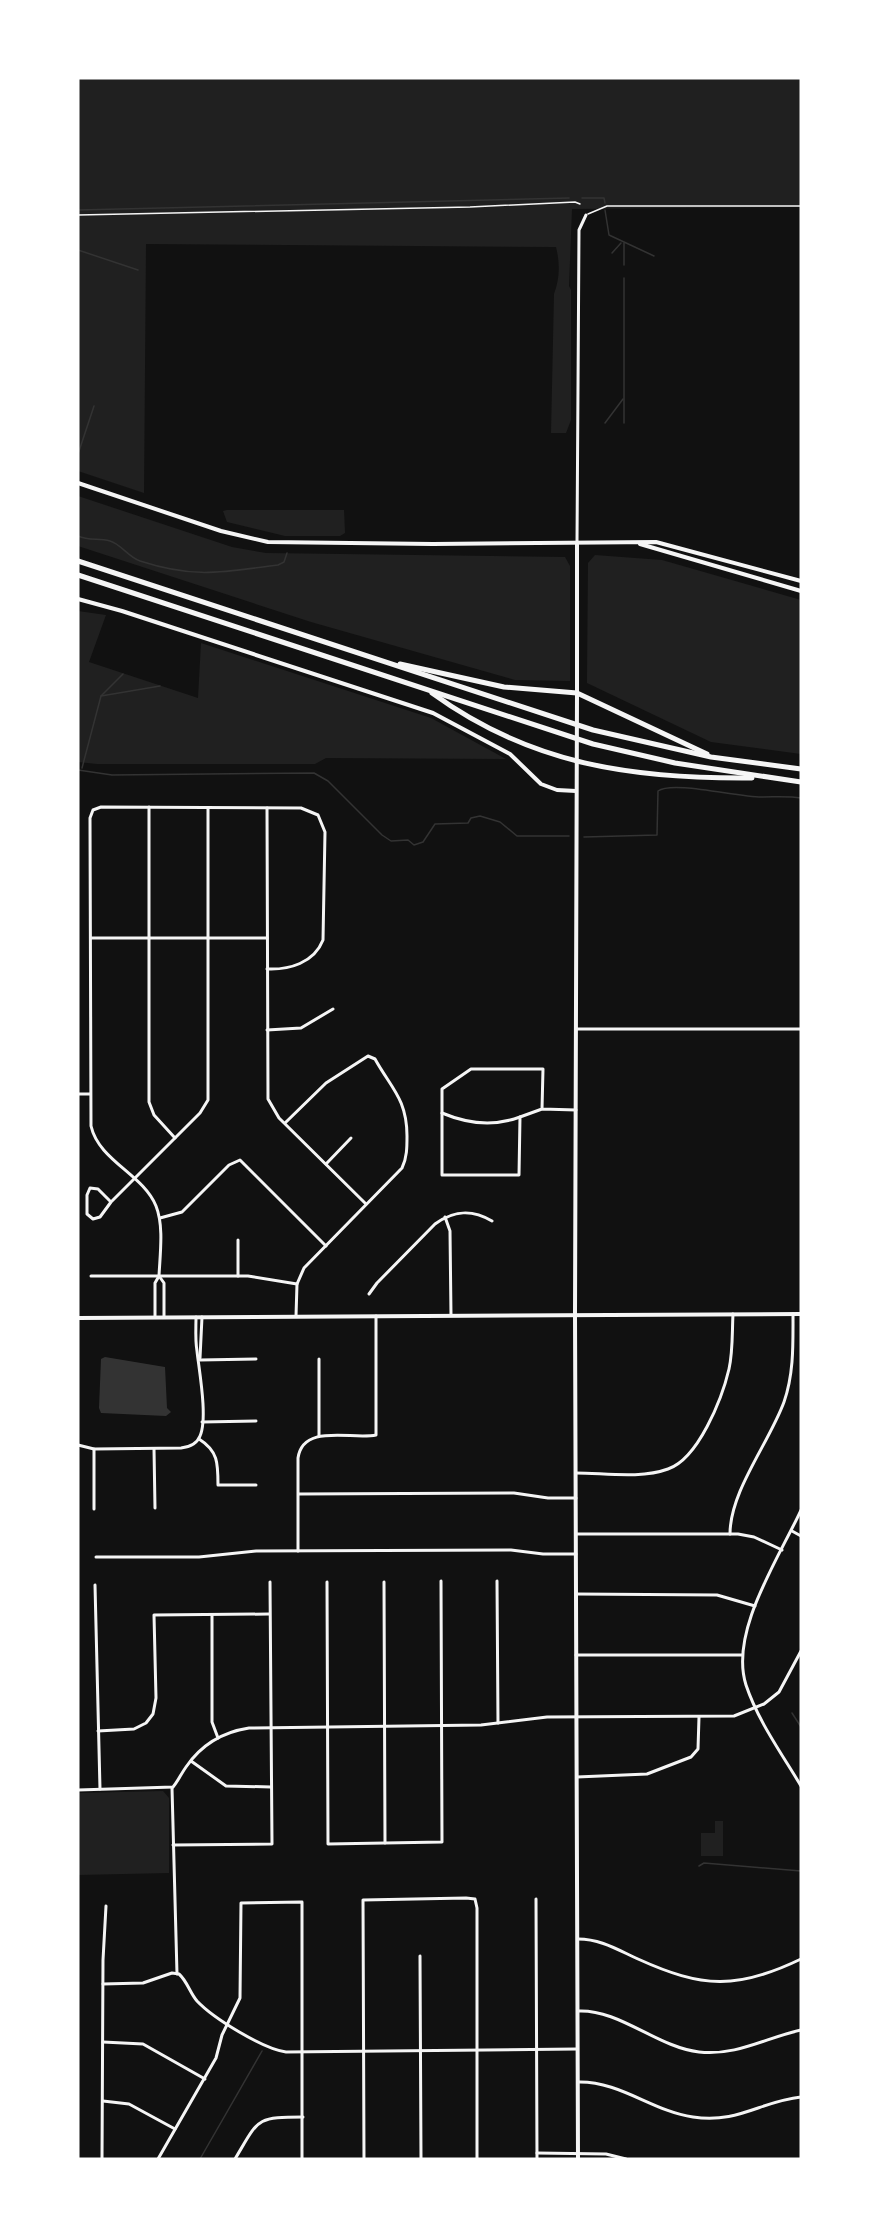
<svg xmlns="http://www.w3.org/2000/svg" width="879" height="2237" viewBox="0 0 879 2237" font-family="Ubuntu,sans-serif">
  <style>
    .green { fill: #202020 }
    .water { fill: #333 }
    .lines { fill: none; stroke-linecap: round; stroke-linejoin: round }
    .stream { stroke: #333; stroke-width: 1.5 }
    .service { stroke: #f5f5f5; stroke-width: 1.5 }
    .minor { stroke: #f5f5f5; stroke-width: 3 }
    .tertiary { stroke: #f5f5f5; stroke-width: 4 }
    .secondary { stroke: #f5f5f5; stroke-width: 4 }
    .motorway { stroke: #f5f5f5; stroke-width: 5 }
  </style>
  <rect width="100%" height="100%" fill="#111"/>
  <g class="green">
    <path d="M 78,78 L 801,78 L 801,207 L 572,209 L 569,286 L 571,290 L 571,420 L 566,433 L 551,433 L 554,294 C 560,278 560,263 556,247 L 146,244 L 144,493 L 78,471 Z"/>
    <polygon points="78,496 232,547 266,553 565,557 570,566 570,681 515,680 311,622 78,546"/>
    <polygon points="227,510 344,510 345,533 340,536 285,536 227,522 223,511"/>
    <polygon points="595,555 662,560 801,600 801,754 711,742 587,683 588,563"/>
    <polygon points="78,611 106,615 89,662 198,698 201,643 431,718 506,759 326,758 315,764 97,764 78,762"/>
    <polygon points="163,1791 169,1798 169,1873 78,1875 78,1793"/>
    <polygon points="715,1821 723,1821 723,1856 701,1856 701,1833 715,1833"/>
  </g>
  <polygon class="water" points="105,1357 165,1367 167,1408 171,1412 166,1416 101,1413 99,1408 101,1359"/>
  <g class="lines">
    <g class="stream">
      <polyline points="582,198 604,198 605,203"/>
      <polyline points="78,210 569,198"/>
      <polyline points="605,210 609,235 654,256"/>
      <polyline points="78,250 138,270"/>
      <polyline points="612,253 621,243"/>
      <polyline points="624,265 624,243"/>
      <polyline points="605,423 623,399"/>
      <polyline points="624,423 624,278"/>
      <polyline points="78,454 94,406"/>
      <path d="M 78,536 C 89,541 98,538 110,541 C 121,544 128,557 140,561 C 196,579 222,572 278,565 L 284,562 L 287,553"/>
      <polyline points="101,696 123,674"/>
      <polyline points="82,768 101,696 160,686"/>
      <polyline points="78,770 112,775 314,773 328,781 382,835 391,841 408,840 414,845 423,842 435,824 468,823 471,818 480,816 500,822 517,836 569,836"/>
      <path d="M 584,837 L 657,835 L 658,791 C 673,780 740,798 763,797 C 776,797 788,796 801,798"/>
      <polyline points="792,1713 801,1727"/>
      <polyline points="699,1866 704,1863 801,1871"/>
      <polyline points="200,2159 262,2051"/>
    </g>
    <g class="service">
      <polyline points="588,214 607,206 801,206"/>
      <polyline points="78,215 470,207 575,202 580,204"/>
    </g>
    <g class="minor">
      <polyline points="577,543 579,230 586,215"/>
      <polyline points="149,807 149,1102 154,1115 175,1138"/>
      <polyline points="267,808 268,1099 279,1118 366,1204"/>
      <polyline points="91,938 267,938"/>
      <polyline points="576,1029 801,1029"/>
      <polyline points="267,1030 301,1028 333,1009"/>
      <polyline points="78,1094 90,1094"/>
      <polyline points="542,1109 543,1069 471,1069 442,1089 442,1175 519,1175 520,1117 542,1109 576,1110"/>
      <path d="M 442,1113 C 468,1124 493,1127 520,1117"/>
      <path d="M 285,1123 L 326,1083 L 368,1056 L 375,1059 C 391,1088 407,1099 407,1136 C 407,1147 407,1158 402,1168 L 304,1268 L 297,1284 L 296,1316"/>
      <polyline points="326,1164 351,1138"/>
      <polyline points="111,1202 98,1189 90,1188 87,1195 87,1214 93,1219 100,1217 111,1202 200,1113 208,1100 208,808"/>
      <polyline points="445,1217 450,1231 451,1315"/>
      <polyline points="160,1218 182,1212 229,1165 240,1160 326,1246"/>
      <polyline points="238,1240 238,1276"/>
      <polyline points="91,1276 248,1276 297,1284"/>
      <polyline points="159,1276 164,1283 164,1317"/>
      <path d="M 369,1294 L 377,1283 L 435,1224 C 454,1210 472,1209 492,1221"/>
      <path d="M 155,1317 L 155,1283 L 159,1276 C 160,1254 164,1226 156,1206 C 143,1174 99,1161 91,1126 L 90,818 L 93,810 L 101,807 L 301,808 L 318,815 L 325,832 L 323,940 C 314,963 289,970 267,969"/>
      <polyline points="200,1358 202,1317"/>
      <polyline points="319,1359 319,1436"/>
      <polyline points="200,1360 256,1359"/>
      <polyline points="202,1422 256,1421"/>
      <path d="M 199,1439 C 218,1451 218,1463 218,1485 L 256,1485"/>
      <path d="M 78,1445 L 94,1449 L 181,1448 C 189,1447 197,1444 200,1436 C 208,1418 199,1370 197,1351 C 195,1340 196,1328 196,1317"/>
      <polyline points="94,1449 94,1509"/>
      <polyline points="154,1449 155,1508"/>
      <path d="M 576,1473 C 604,1473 641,1479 668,1469 C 698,1459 722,1399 729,1369 C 733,1351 732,1333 733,1314"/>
      <polyline points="299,1494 514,1493 548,1498 576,1498"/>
      <path d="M 801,1510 C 779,1558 729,1632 746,1685 C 758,1721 782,1754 801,1786"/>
      <polyline points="792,1531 801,1536"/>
      <polyline points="576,1534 738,1534 754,1537 782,1550"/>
      <path d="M 730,1534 C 730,1491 769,1443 784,1402 C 794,1373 793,1344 793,1314"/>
      <path d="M 298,1551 L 298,1458 C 303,1423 352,1440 376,1435 L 376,1316"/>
      <polyline points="96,1557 199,1557 256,1551 511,1550 543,1554 576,1554"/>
      <polyline points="497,1581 498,1723"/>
      <polyline points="327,1582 328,1844 442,1842 441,1581"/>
      <polyline points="384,1582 385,1843"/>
      <polyline points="95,1585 100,1789"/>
      <polyline points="576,1594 717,1595 755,1606"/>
      <polyline points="212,1615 212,1722 218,1738"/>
      <polyline points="576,1655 742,1655"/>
      <polyline points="98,1731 134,1729 146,1723 153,1714 156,1698 154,1615 269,1614"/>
      <polyline points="191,1761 226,1786 271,1787"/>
      <polyline points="577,1777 647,1774 691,1757 698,1749 699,1717"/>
      <polyline points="172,1788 177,1974"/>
      <path d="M 78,1790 L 173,1787 C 178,1781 181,1774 186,1767 C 201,1745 223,1732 249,1728 L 481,1725 L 547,1717 L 734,1716 L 764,1704 L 779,1692 L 801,1651"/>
      <polyline points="173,1845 272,1844 270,1582"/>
      <polyline points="536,1899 537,2159"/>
      <path d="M 578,1939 C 601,1939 618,1950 638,1959 C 702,1988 737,1990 801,1959"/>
      <polyline points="420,1956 421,2159"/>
      <path d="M 103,1984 L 143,1983 L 172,1973 L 179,1974 C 187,1981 190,1993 197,2001 C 213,2018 263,2049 286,2052 L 577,2049"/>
      <path d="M 578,2011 C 619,2009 657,2047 699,2052 C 737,2056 765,2038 801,2030"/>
      <polyline points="103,2042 143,2044 205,2079"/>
      <path d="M 578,2082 C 620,2081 652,2111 693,2117 C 738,2124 761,2101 801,2097"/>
      <polyline points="103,2101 129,2104 175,2129"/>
      <polyline points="537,2153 606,2154 626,2159"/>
      <polyline points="102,2159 103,1960 106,1906"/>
      <polyline points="158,2159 216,2058 222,2035 240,1998 241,1903 302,1902 302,2159"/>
      <path d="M 235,2159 C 259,2119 255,2117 303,2117"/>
      <polyline points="364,2159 363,1900 466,1898 475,1899 477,1908 477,2159"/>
    </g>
    <polyline class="tertiary" points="577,693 577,543"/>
    <g class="secondary">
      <polyline points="78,483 221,531 268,542 433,544 656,542 801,581"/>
      <polyline points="640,544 801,591"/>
      <polyline points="78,599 122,611 433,713 510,754 541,784 557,790 576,791"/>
      <polyline points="577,693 575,1314 578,2159"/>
      <polyline points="78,1318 801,1314"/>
    </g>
    <g class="motorway">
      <polyline points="78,561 593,730 711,757 801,769"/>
      <polyline points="78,575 593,744 675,763 801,782"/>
      <polyline points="400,664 504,687 577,693 707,754"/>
      <path d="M 432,693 C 531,765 633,779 752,778"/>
    </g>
  </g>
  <rect width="879" height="2237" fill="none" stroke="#ffffff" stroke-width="159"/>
</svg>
